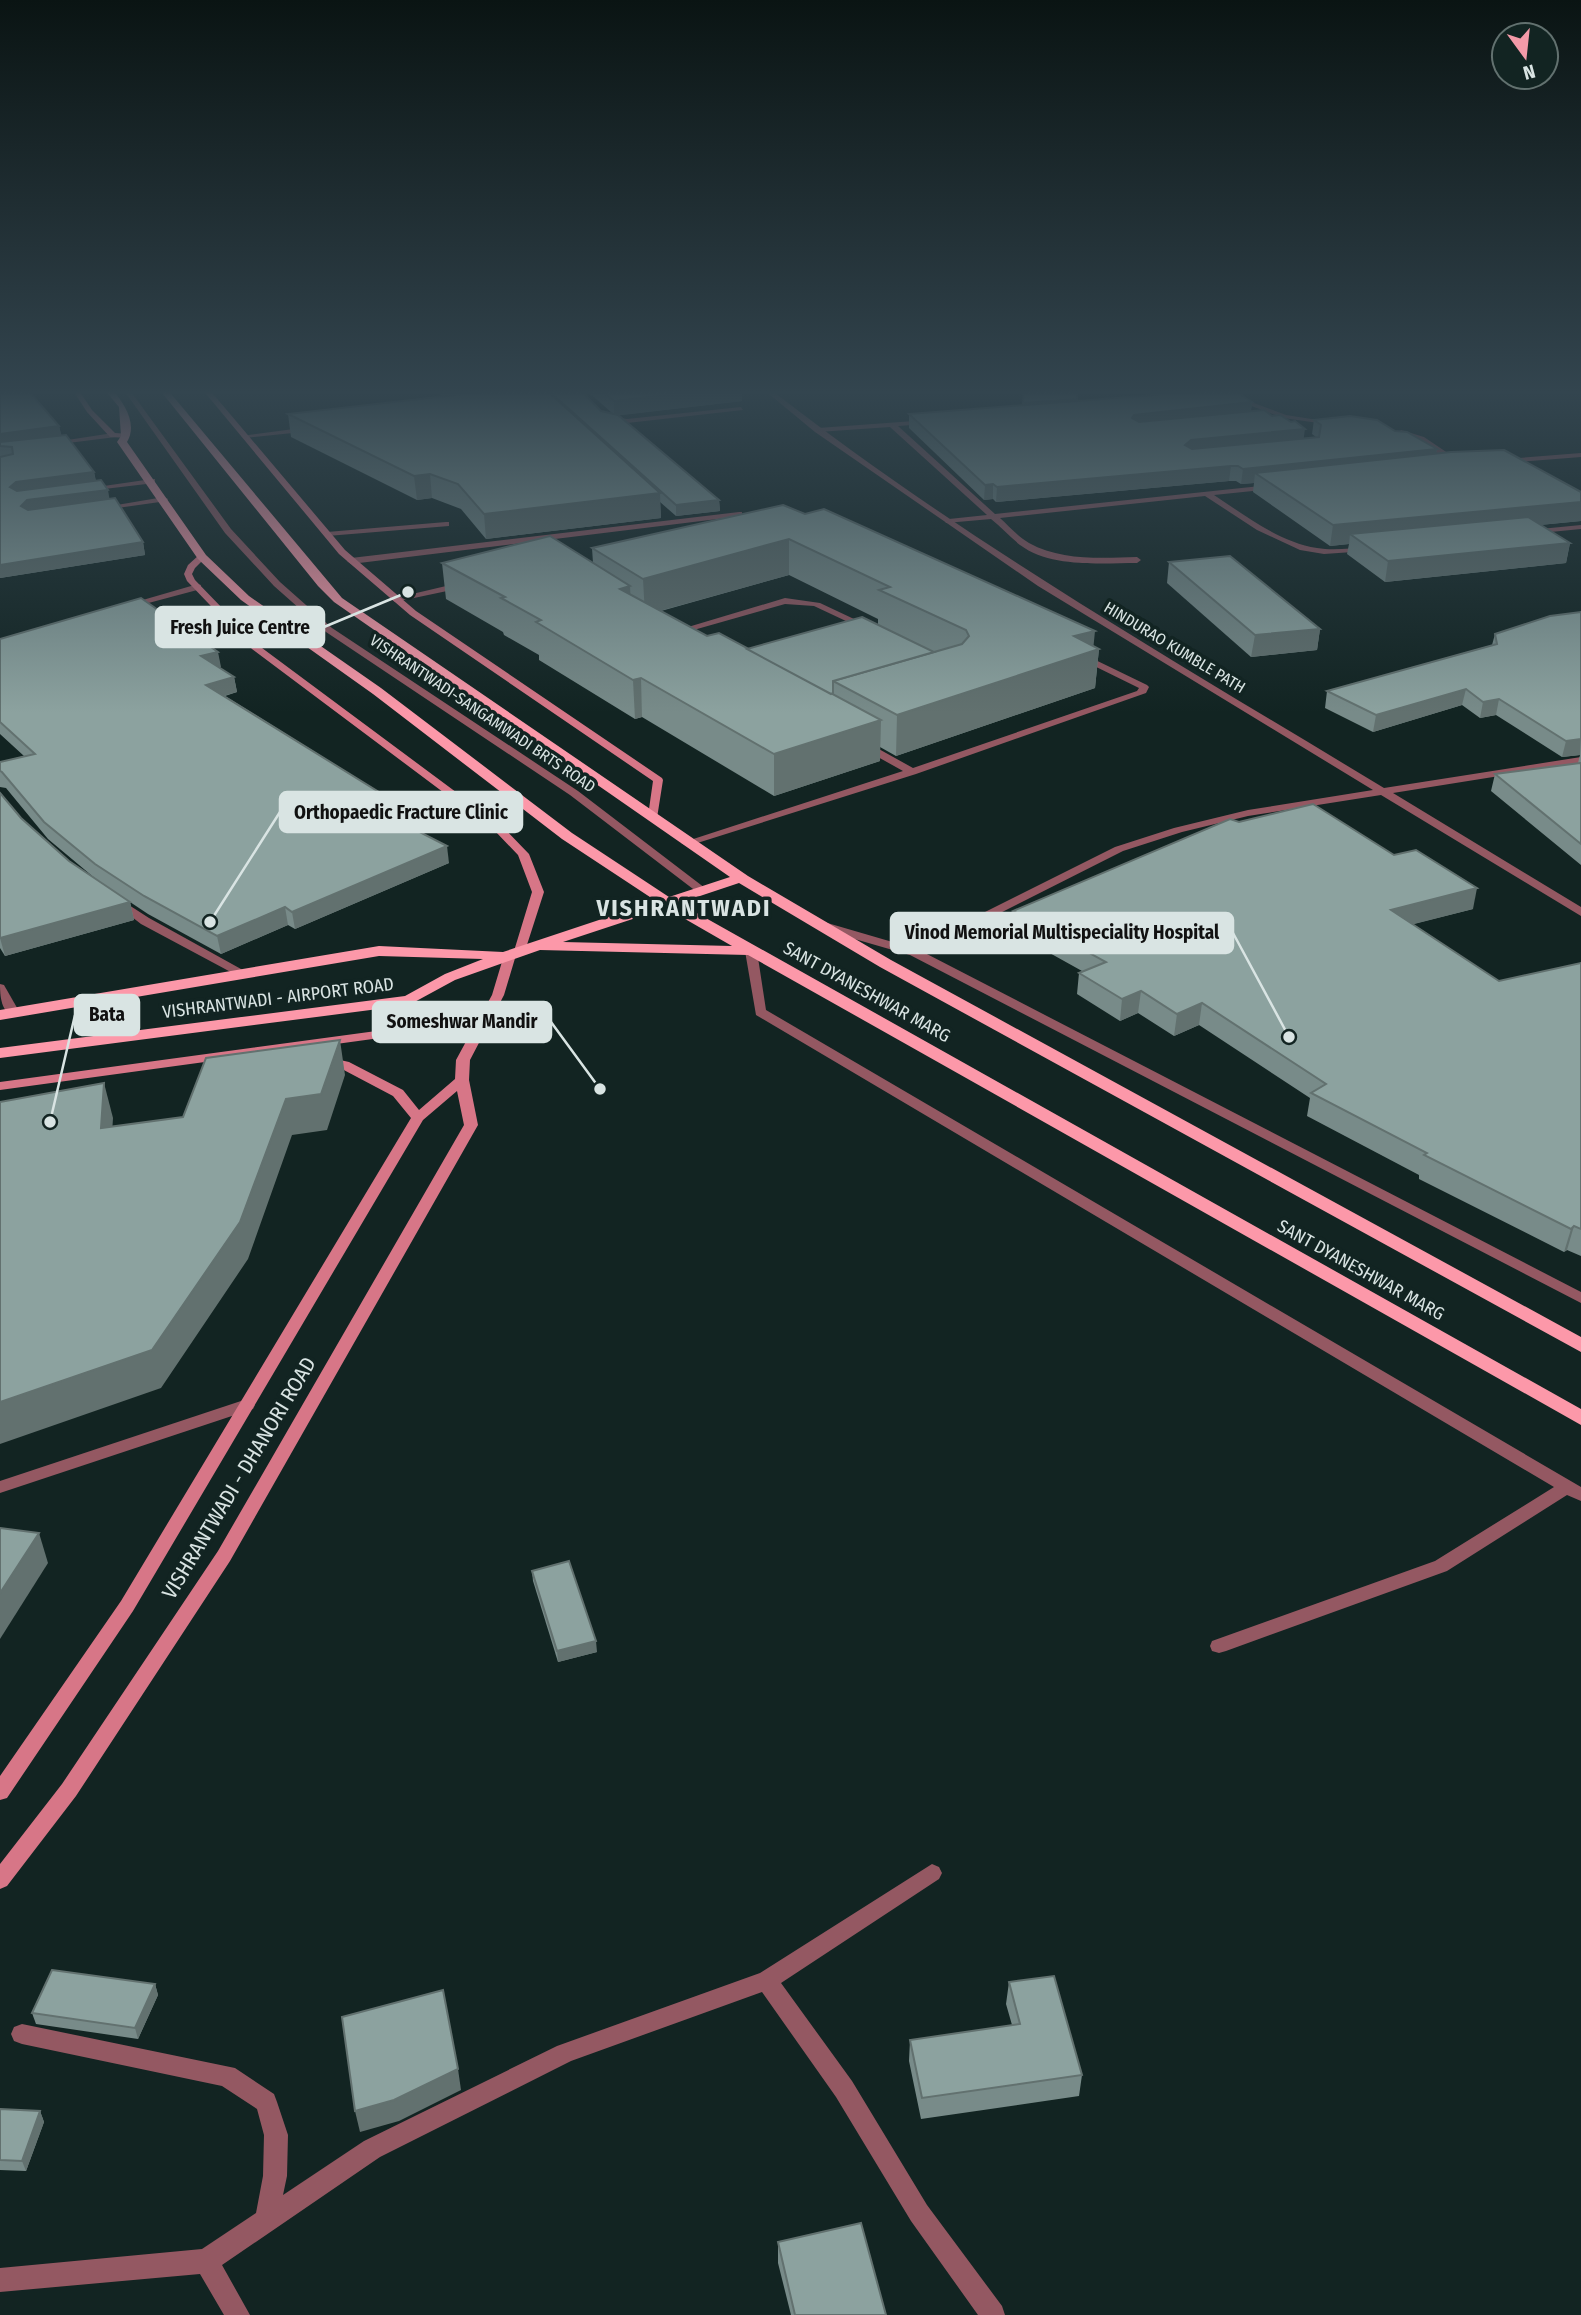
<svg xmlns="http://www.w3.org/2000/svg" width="1581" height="2315" viewBox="0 0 1581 2315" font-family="'Fira Sans Condensed',sans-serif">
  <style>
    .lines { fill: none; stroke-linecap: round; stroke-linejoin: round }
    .lane { fill: #945862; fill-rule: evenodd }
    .street { fill: #945862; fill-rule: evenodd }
    .secondary { fill: #d77687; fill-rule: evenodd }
    .primary { fill: #fc98a9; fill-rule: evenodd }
    .wall { fill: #788b89; fill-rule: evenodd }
    .shaded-wall { fill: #62716f }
    .building { fill: #8ca29f; stroke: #62716f; stroke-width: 2 }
    .labels { text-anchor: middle; stroke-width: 7; stroke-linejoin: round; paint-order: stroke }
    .far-street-label { font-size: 16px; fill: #d9e4e3; stroke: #122422 }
    .street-label { font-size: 18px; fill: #d9e4e3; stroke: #122422 }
    .near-street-label { font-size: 21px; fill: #d9e4e3; stroke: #122422 }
    .district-label { font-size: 24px; font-weight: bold; letter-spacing: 2px; fill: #d9e4e3; stroke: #122422 }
    .leader { fill: none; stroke: #d9e4e3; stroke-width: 2.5 }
    .callout-dot { fill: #d9e4e3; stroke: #122422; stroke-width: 2.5 }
    .callout { fill: #d9e4e3; stroke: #d9e4e3; stroke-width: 2.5 }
    .callout-label { font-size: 19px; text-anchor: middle; font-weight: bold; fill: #111 }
  </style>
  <rect width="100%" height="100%" fill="#122422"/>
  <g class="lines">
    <g class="lane">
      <polygon points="123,389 129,389 231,529 280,582 332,628 578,791 705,888 705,892 697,892 570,795 326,632 274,586 225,533"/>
      <polygon points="1235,396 1286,415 1337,423 1333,425 1283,418 1233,399"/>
      <polygon points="741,407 743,410 627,423 603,418 607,416 627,419"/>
      <path d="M 928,420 L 925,424 L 898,426 L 995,514 L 1270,485 L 1273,485 L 1273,489 L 1214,495 C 1246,516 1279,542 1317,548 C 1334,551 1351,548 1367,547 L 1371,549 L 1367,551 L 1324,554 L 1300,550 L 1257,530 L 1205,496 L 1000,518 C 1009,526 1018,537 1029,543 C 1061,561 1102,558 1137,557 L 1141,560 L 1137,563 C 1101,563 1051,568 1020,545 C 1010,537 1001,527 991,519 L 946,523 L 945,521 L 949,519 L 987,515 L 890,427 L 818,432 L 814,430 L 818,428 Z"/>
      <polygon points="309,427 312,431 245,438 241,436"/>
      <polygon points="1401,430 1424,437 1461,462 1454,464 1418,441 1398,434"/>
      <polygon points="113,433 116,437 52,445 48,443"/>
      <polygon points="1581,453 1581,457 1506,463 1502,461 1506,459"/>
      <polygon points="152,479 155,479 155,483 87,491 83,489"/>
      <polygon points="164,497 168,499 167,501 103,510 99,508"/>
      <polygon points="739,512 742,512 742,516 351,564 347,561 351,558"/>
      <polygon points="446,522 449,522 449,526 327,536 323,534 327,532"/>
      <polygon points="1581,525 1581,529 1530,534 1526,532 1530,530"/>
      <polygon points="247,1399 253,1401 255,1405 253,1409 0,1493 0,1481"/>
    </g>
    <g class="street">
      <path d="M 763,389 L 770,389 C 963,540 1176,662 1384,788 L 1581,757 L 1581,763 L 1393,793 L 1581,907 L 1581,916 L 1381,795 L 1248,816 L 1182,832 L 1123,851 L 923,952 L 1581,1292 L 1581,1303 L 910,955 L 820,929 L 820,923 L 824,922 L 913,948 L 1115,847 L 1174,828 L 1248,810 L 1373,790 L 1038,586 L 815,432 Z"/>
      <polygon points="463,582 467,585 466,587 395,602 391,599"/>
      <polygon points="198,584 201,585 201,589 126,609 122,606"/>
      <polygon points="785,598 820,603 871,627 863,629 814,606 785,604 676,635 668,633"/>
      <polygon points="1081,653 1147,685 1149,687 1146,693 916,774 691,845 687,846 681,843 903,771 860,747 860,743 868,743 913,768 1137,691 1139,688 1078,658 1076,656"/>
      <polygon points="118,898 149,918 250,974 244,978 240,977 141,924 114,903 112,901"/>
      <polygon points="751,947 757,951 766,1010 1581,1487 1581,1501 1567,1495 1447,1571 1226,1651 1219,1653 1212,1651 1210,1646 1212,1641 1435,1561 1554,1487 756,1015 745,951"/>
      <path d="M 0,984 L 4,985 L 20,1013 L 18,1016 L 14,1017 C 1,1012 0,996 0,984 Z"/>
      <polygon points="932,1864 939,1867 942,1873 939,1879 781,1983 852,2081 927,2205 1002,2306 1005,2315 978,2315 911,2221 836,2097 762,1992 571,2061 380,2157 222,2265 250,2315 224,2315 200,2274 0,2292 0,2268 202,2249 256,2213 263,2176 264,2135 257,2109 222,2086 22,2044 14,2041 11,2034 14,2027 22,2024 235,2068 274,2094 277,2102 288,2135 287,2176 283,2195 364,2141 557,2046 760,1973"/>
    </g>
    <g class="secondary">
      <polygon points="72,389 78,389 92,410 115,433 129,434 129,438 110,437 87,412"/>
      <polygon points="202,389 209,389 345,550 416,611 662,778 663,780 657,818 653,819 648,816 653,781 410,615 339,554"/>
      <polygon points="199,555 206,557 195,568 192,574 195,580 258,645 503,827 529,854 544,892 524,954 516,954 514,951 532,892 518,855 495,831 252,649 187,581 184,574 188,565"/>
      <polygon points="510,951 516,955 504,995 470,1060 469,1080 478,1125 230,1561 76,1796 7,1886 0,1889 0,1864 62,1784 218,1551 464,1125 457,1091 423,1120 133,1611 7,1798 0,1800 0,1776 121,1601 411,1118 393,1096 340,1068 322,1064 320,1061 327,1057 349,1062 403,1090 419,1110 455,1079 456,1060 475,1025 0,1090 0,1082 480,1017 492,995 504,955"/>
    </g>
    <path class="primary" d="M 104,389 L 112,389 C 124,403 138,424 127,442 L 206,555 L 249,596 L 381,688 L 572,833 L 669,897 L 730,877 L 334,602 L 318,586 L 159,389 L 167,389 L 342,598 L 748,876 L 891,960 L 1581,1337 L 1581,1352 L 880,967 L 739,883 L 679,903 L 1581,1409 L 1581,1425 L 748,955 L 540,950 L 455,980 L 409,1005 L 0,1058 L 0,1048 L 405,996 L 445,974 L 483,959 L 379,956 L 0,1020 L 0,1010 L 379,946 L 503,952 L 656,901 L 562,839 L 373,694 L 241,600 L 198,559 L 117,442 L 121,436 L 119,407 ZM 666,908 L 732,946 L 563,942 Z"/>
  </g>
  <g class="wall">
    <polygon points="0,389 59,426 61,435 94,472 96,481 143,542 145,555 0,578"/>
    <polygon points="435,389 579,389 601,411 612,413 585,389 742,389 742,401 619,415 719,500 720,511 676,516 660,502 661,518 486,539 461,509 432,498 417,500 291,437 288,414 442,396"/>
    <polygon points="1024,389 1077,399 1077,401 1252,402 1251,411 1304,439 1316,437 1312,434 1314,420 1395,431 1437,449 1436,454 1581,492 1581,521 1540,525 1570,543 1566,563 1385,582 1347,554 1349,544 1330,546 1253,492 1254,483 1241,484 1236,481 1229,481 996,502 993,499 984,500 909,428 909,414 1023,405"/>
    <path d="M 783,505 L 1099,649 L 1095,688 L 896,756 L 880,747 L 880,761 L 774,796 L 642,717 L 635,719 L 539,660 L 539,655 L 504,635 L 503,632 L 446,599 L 442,563 L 593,563 L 592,548 ZM 789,575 L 878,619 L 878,625 L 747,649 L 707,636 L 661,611 Z"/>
    <polygon points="1169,562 1320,629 1317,650 1251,657 1167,583"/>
    <polygon points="1581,612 1581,865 1491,791 1495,774 1578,763 1580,755 1562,757 1496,715 1480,718 1462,705 1373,732 1325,708 1327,691 1492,645 1495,634"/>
    <polygon points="0,639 221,667 219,667 234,677 237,692 225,696 416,815 418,831 449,863 295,929 288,925 221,954 148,914 112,890 130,902 134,920 5,956 0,948 0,793 21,818 69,861 97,880 48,839 6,788 0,787 0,762 24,756 0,734"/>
    <polygon points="1239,822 1394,855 1473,909 1413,924 1499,981 1581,963 1581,1256 1567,1250 1564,1252 1419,1179 1419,1175 1307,1116 1310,1098 1199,1025 1174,1036 1138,1013 1120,1021 1077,994 1079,973 1082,971 1012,932 1013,911"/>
    <polygon points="532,1571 597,1652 558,1662 533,1581"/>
    <polygon points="1009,1982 1082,2075 1079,2096 921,2119 909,2061 910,2040 1012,2025 1006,2004"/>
    <polygon points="155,1984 158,1995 138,2039 36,2024 32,2013"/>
    <polygon points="0,2109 40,2111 44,2122 26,2171 0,2170"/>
    <polygon points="778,2242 886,2315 791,2315 778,2263"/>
  </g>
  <g class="shaded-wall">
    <polygon points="718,389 742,389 742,401 614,416 614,401"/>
    <polygon points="1077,399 1076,405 1023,409 1023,403"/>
    <polygon points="1252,402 1250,416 1133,429 1132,418 1134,415"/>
    <polygon points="59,426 62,437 0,445 0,434"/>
    <polygon points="1305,429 1303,443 1184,460 1185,445 1191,440"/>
    <polygon points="1437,449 1434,463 1255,473 1254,483 1241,484 1243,469"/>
    <polygon points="1231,466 1229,481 996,502 997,487"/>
    <polygon points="94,472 96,483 13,499 10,487 16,482"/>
    <polygon points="430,474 432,498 417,500 414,476"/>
    <polygon points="993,484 993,499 984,500 985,485"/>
    <polygon points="108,490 110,502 30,512 21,506 27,500"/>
    <polygon points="660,493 661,518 486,539 484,514"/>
    <polygon points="719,500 720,511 676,516 676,505"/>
    <polygon points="1581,502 1581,521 1362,542 1350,534 1349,544 1330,546 1333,525"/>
    <polygon points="789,539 789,575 645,615 643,579"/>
    <polygon points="143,542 145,555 0,578 0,565"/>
    <polygon points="1570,543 1566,563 1385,582 1388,561"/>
    <polygon points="630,586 632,623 620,589"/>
    <polygon points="1320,629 1317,650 1251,657 1255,635"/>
    <polygon points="1095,631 1093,651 1099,649 1095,688 896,756 897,715 1074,636"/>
    <polygon points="218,652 221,667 204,671 201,656"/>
    <polygon points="234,677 237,692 209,700 206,685"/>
    <polygon points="641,678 642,717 635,719 633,680"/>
    <polygon points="1466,689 1462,705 1373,732 1376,715"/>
    <polygon points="1499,699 1496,715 1480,718 1483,702"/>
    <polygon points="881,720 880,761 774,796 774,754"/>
    <polygon points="1581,739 1580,755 1562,757 1566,741"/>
    <polygon points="416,815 418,832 398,821"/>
    <polygon points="447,846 449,863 295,929 292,912"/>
    <polygon points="1477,888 1473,909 1387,931 1391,910"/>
    <polygon points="130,902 134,920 5,956 0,938"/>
    <polygon points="285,907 288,925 221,954 217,936"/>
    <polygon points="1141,991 1138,1013 1120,1021 1122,999"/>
    <polygon points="1202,1003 1199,1025 1174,1036 1177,1014"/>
    <polygon points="340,1040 345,1075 327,1130 292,1135 248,1259 161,1388 0,1444 0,1402"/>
    <polygon points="104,1083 113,1118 110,1164 101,1128"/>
    <polygon points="1574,1226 1567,1250 1564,1252 1571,1229"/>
    <polygon points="39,1533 48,1563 0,1639 0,1593"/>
    <polygon points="596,1641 597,1652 558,1662 557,1651"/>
    <polygon points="155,1984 158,1995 138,2039 135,2028"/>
    <polygon points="458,2069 461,2090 399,2121 360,2132 355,2111"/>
    <polygon points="40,2111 44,2122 26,2171 22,2161"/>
  </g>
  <g class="building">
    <polygon points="0,389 27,389 59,426 0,434"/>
    <polygon points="449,389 499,389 454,394"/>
    <polygon points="508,389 545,389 660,493 484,514 458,484 430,474 414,476 288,414"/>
    <polygon points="564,389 579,389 601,411 618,415 719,500 676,505 549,391"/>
    <polygon points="600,389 718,389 614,401"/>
    <polygon points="1024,389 1077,389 1077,399 1023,403"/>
    <polygon points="1232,389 1252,402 1134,415 1132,418 1139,422 1264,410 1272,416 1280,415 1291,422 1295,421 1305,429 1191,440 1185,445 1192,449 1319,437 1321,425 1314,420 1350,416 1377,420 1395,431 1407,432 1437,449 1243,469 1238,466 1231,466 997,487 993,484 985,485 909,414"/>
    <polygon points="66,435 94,472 16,482 10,487 17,491 101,480 108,490 27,500 21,506 28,510 115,498 143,542 0,565 0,457 13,454 12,447 0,446 0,442"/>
    <polygon points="1504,450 1581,492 1581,502 1333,525 1255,473 1451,452"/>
    <polygon points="783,505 805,514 824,509 1095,631 1074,636 1099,649 897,715 833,681 962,644 969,636 966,630 879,590 890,587 789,539 643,579 592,548"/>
    <polygon points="1528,517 1570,543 1388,561 1350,534"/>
    <polygon points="550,536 630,586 620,589 707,636 719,633 881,720 774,754 641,678 633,680 536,622 541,620 501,598 505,597 442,563"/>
    <polygon points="1230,556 1320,629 1255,635 1169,562"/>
    <polygon points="141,598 218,652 201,656 234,677 206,685 416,815 398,821 447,846 292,912 285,907 217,936 144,896 95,864 44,822 2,772 0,771 0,762 35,754 0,722 0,639"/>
    <polygon points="1581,612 1581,739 1566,741 1499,699 1483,702 1466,689 1376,715 1327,691 1497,644 1495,634 1550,616"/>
    <polygon points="862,617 934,652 833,681 833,693 831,694 747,649"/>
    <polygon points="1580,763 1581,763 1581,844 1495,774"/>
    <polygon points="0,793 21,818 69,861 130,902 0,938"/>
    <polygon points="1313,804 1394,855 1416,850 1477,888 1391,910 1499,981 1581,963 1581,1229 1574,1226 1571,1229 1424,1155 1427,1153 1311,1093 1326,1084 1202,1003 1177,1014 1141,991 1122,999 1079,973 1106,962 1013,911 1230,819 1239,822"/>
    <polygon points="340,1040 321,1094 286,1099 240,1222 152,1350 0,1402 0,1102 104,1083 101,1128 183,1117 206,1058"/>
    <polygon points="0,1528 39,1533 0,1593"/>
    <polygon points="569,1561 596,1641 557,1651 532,1571"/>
    <polygon points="52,1970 155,1984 135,2028 32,2013"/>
    <polygon points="1054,1976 1082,2075 922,2098 910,2040 1020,2024 1009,1982"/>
    <polygon points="443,1990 458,2069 394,2100 355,2111 342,2017"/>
    <polygon points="0,2109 40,2111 22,2161 0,2160"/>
    <polygon points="861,2223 886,2315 795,2315 778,2242"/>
  </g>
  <linearGradient id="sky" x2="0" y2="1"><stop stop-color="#0a1413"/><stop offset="0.55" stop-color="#33454f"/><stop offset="1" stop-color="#33454f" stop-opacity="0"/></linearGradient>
  <rect width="1581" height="713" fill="url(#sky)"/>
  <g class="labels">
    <g class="far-street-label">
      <text transform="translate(1175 647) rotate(31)" y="6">HINDURAO KUMBLE PATH</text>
      <text transform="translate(483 713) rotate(34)" y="6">VISHRANTWADI-SANGAMWADI BRTS ROAD</text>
    </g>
    <g class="street-label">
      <text transform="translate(867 992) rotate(29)" y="6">SANT DYANESHWAR MARG</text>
      <text transform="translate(278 998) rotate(-7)" y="6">VISHRANTWADI - AIRPORT ROAD</text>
      <text transform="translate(1361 1270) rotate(29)" y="6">SANT DYANESHWAR MARG</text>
    </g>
    <g class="near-street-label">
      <text transform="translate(239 1478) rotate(-59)" y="7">VISHRANTWADI - DHANORI ROAD</text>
    </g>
    <g class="district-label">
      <text x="684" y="916">VISHRANTWADI</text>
    </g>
  </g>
  <path class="leader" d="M408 592L324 627M210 922L280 812M1289 1037L1233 933M50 1122L75 1015M600 1089L551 1022"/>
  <g class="callout-dot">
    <circle cx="408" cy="592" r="7"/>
    <circle cx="210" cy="922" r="7"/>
    <circle cx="1289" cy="1037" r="7"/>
    <circle cx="50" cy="1122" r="7"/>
    <circle cx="600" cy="1089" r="7"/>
  </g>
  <g class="callout">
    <rect x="156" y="607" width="168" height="40" rx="7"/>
    <rect x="280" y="792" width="242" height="40" rx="7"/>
    <rect x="891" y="913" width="342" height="40" rx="7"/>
    <rect x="75" y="995" width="64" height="40" rx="7"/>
    <rect x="373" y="1002" width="178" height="40" rx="7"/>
  </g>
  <g class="callout-label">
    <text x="240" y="634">Fresh Juice Centre</text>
    <text x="401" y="819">Orthopaedic Fracture Clinic</text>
    <text x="1062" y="939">Vinod Memorial Multispeciality Hospital</text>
    <text x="107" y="1021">Bata</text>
    <text x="462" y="1028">Someshwar Mandir</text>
  </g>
  <g transform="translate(1525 56) rotate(165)"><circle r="33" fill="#122422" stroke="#62716f" stroke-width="2"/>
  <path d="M0-5L12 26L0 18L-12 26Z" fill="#f39aa8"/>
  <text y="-10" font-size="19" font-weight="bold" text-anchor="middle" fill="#d9e4e3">N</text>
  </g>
</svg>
